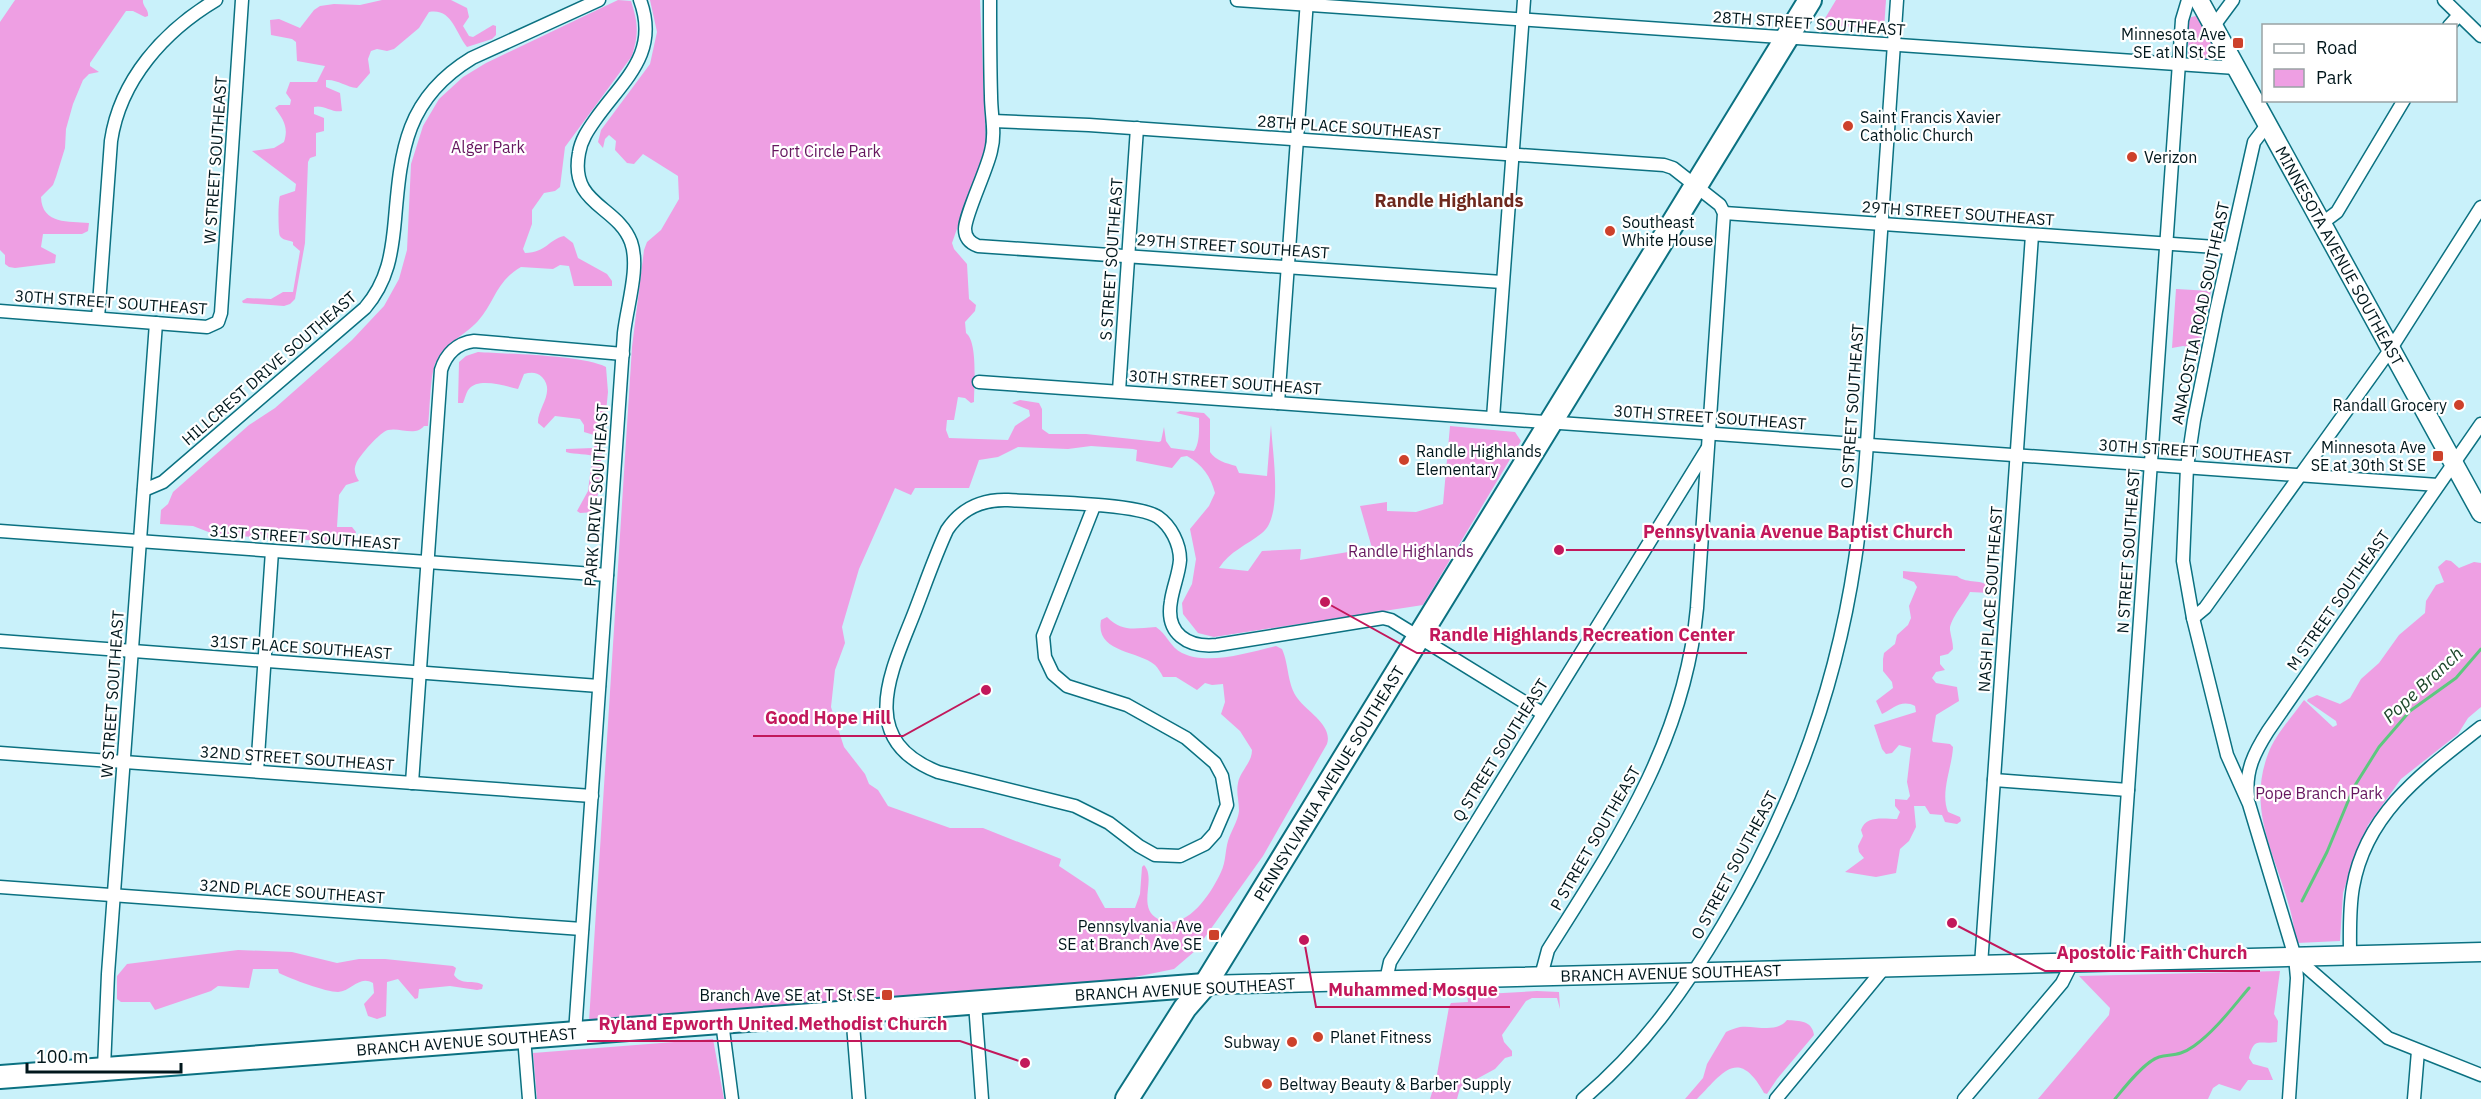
<svg xmlns="http://www.w3.org/2000/svg" width="2481" height="1099" viewBox="0 0 2481 1099" font-family="'IBM Plex Sans',sans-serif">
  <style>
    .green { fill: #ee9fe3 }
    .lines { fill: none; stroke-linecap: round; stroke-linejoin: round }
    .stream { stroke: #5dc87f; stroke-width: 3 }
    .street-casing { stroke: #0b7181; stroke-width: 15 }
    .secondary-casing { stroke: #0b7181; stroke-width: 21 }
    .highway-casing { stroke: #0b7181; stroke-width: 26 }
    .street { stroke: #fff; stroke-width: 12 }
    .secondary { stroke: #fff; stroke-width: 18 }
    .highway { stroke: #fff; stroke-width: 22 }
    .poi-dot { fill: #cd412b; stroke: #fff; stroke-width: 2 }
    .labels { text-anchor: middle; stroke-width: 4.5; stroke-linejoin: round; paint-order: stroke }
    .street-label { font-size: 16px; fill: #01171c; stroke: #fff }
    .poi-label { font-size: 16px; fill: #01171c; stroke: #fff; text-anchor: end }
    .park-label { font-size: 16px; fill: #66175f; stroke: #fff }
    .neighbourhood-label { font-size: 18px; font-weight: bold; fill: #6e291e; stroke: #fff }
    .water-label { font-size: 18px; font-style: italic; fill: #1c472a; stroke: #fff }
    .leader { fill: none; stroke: #c2185b; stroke-width: 2 }
    .callout-dot { fill: #c2185b; stroke: #fff; stroke-width: 2 }
    .callout-label { font-size: 18px; text-anchor: middle; font-weight: bold; fill: #c2185b; stroke: #fff; stroke-width: 4.5; stroke-linejoin: round; paint-order: stroke }
  </style>
  <rect width="100%" height="100%" fill="#c9f1fa"/>
  <g class="green">
    <path d="M 15,0 L 143,0 C 142,6 149,9 148,16 L 145,17 L 133,11 L 126,11 L 90,63 L 90,66 L 99,72 L 89,74 L 83,80 L 73,104 L 66,129 L 65,148 L 56,177 L 53,185 L 41,197 C 42,225 69,221 89,223 L 88,231 L 82,234 L 43,234 L 41,247 L 56,255 L 55,263 L 15,268 L 9,267 L 5,264 L 5,255 L 0,250 L 0,22 Z"/>
    <path d="M 382,0 L 451,0 L 467,8 L 469,17 L 463,26 L 469,36 L 473,37 L 493,25 L 496,26 L 496,35 L 492,39 L 467,47 C 455,32 452,8 429,12 L 419,28 L 394,49 L 387,51 L 377,49 L 371,51 L 368,59 L 370,73 L 357,88 C 346,87 337,79 326,80 L 326,87 L 340,93 L 342,111 C 332,113 323,104 314,107 L 314,114 L 324,118 L 324,131 L 316,133 L 316,156 L 310,158 L 308,162 L 305,243 L 295,299 L 290,304 L 284,306 L 243,303 L 242,301 L 247,298 L 271,299 L 283,292 L 293,292 L 300,251 L 293,245 L 293,242 C 288,240 282,240 280,236 C 278,233 278,200 280,196 L 295,191 L 296,184 L 252,151 L 274,148 L 284,142 C 289,127 283,119 275,108 L 279,105 L 290,105 L 291,100 L 286,93 L 290,82 L 317,82 L 325,66 L 297,61 L 296,42 L 292,39 L 271,35 L 270,20 L 279,19 L 300,28 L 314,10 L 320,6 L 334,4 L 360,5 Z"/>
    <path d="M 618,0 L 631,1 C 638,23 639,33 632,56 L 565,147 L 560,187 L 555,191 L 544,193 L 532,210 L 532,224 L 523,249 L 525,253 C 547,252 548,240 564,236 L 573,243 L 578,258 L 607,274 L 612,281 L 612,286 L 574,286 L 569,266 L 560,265 L 553,269 L 521,267 C 496,281 495,302 478,321 C 464,336 446,342 436,362 C 430,373 430,411 428,426 L 424,426 C 415,437 400,427 388,430 C 381,431 358,457 356,464 C 353,471 356,476 359,481 L 346,485 L 339,495 L 337,527 L 352,527 L 356,532 L 353,540 L 349,542 L 260,538 L 211,533 L 193,526 L 160,524 L 161,510 L 168,504 L 173,492 L 249,425 L 275,408 L 352,340 L 384,306 L 399,279 L 407,250 L 411,164 L 423,126 L 439,99 L 463,77 L 486,63 Z"/>
    <path d="M 650,0 L 980,0 L 986,146 L 952,243 L 954,249 L 967,264 L 969,299 L 976,305 L 975,311 L 965,322 L 966,333 C 978,342 974,386 974,402 L 971,403 L 965,398 L 958,397 L 954,420 L 947,420 L 946,430 L 949,438 L 1008,440 L 1015,426 L 1030,416 L 1029,410 L 1012,403 L 1020,400 L 1039,403 L 1042,409 L 1042,429 L 1049,434 L 1086,434 L 1159,442 L 1161,441 L 1164,427 L 1166,441 L 1171,448 L 1194,451 C 1200,443 1199,429 1199,418 L 1176,413 L 1180,411 L 1204,413 L 1210,419 L 1210,452 C 1216,461 1226,463 1236,466 L 1239,473 L 1267,476 L 1271,425 C 1272,451 1284,516 1262,533 C 1247,545 1230,551 1219,568 L 1248,571 L 1262,551 L 1301,549 L 1300,560 L 1372,548 L 1360,506 L 1387,502 L 1387,511 L 1416,512 L 1443,504 L 1450,426 L 1515,432 L 1521,441 L 1423,605 L 1214,637 L 1198,633 L 1183,614 L 1182,603 L 1192,584 L 1196,559 L 1190,529 L 1209,506 L 1215,493 C 1211,477 1202,464 1187,456 L 1181,457 L 1172,468 L 1136,461 L 1137,450 L 1133,449 L 1091,446 L 1068,449 L 1018,447 L 998,457 L 979,460 L 969,488 L 915,488 L 911,495 L 895,488 L 859,569 L 842,627 L 845,643 L 835,670 L 831,707 L 844,747 L 865,774 L 869,784 L 878,790 L 888,806 L 950,828 L 983,828 L 1061,859 L 1059,866 L 1095,890 L 1105,908 L 1135,908 L 1140,894 L 1142,867 L 1144,865 C 1157,879 1136,907 1158,919 C 1186,933 1211,894 1221,872 C 1226,862 1225,851 1228,841 C 1231,831 1238,821 1239,811 C 1239,801 1236,792 1238,783 C 1240,771 1252,763 1252,750 L 1240,731 L 1221,714 L 1225,702 L 1223,684 L 1212,685 L 1205,683 L 1197,690 L 1176,677 L 1163,677 C 1161,673 1158,668 1155,665 C 1137,650 1095,653 1101,620 L 1107,617 C 1123,633 1135,628 1156,627 C 1167,634 1170,647 1182,653 C 1209,666 1249,652 1276,646 L 1282,649 C 1289,664 1287,685 1298,699 C 1308,712 1333,726 1327,744 L 1263,856 L 1195,951 L 1174,969 L 1135,977 L 1136,980 L 589,1021 L 632,347 L 644,250 L 647,242 L 661,230 L 679,199 L 678,176 L 643,154 L 634,164 L 627,163 L 615,150 L 616,141 L 609,135 L 605,139 L 603,148 L 598,142 L 601,130 L 650,64 L 657,32 Z"/>
    <polygon points="1836,0 1886,0 1884,29 1821,25"/>
    <polygon points="2196,16 2218,54 2214,60 2192,58 2188,53 2189,21 2191,17"/>
    <polygon points="2176,289 2211,291 2199,349 2183,346 2172,348"/>
    <path d="M 478,352 C 508,354 583,355 606,367 L 608,392 L 596,512 L 580,513 L 577,511 L 588,491 L 591,467 L 596,462 L 596,457 C 587,453 576,455 566,452 L 566,449 L 593,448 L 598,442 L 597,436 L 584,432 L 584,425 L 580,419 L 555,416 L 544,428 L 538,423 C 537,408 556,392 542,377 C 537,372 531,372 524,374 L 518,389 C 506,386 478,377 469,389 C 466,392 465,399 463,403 L 458,403 L 459,362 L 466,356 Z"/>
    <path d="M 2446,560 L 2451,561 L 2459,568 L 2474,562 L 2481,563 L 2481,707 L 2468,718 L 2458,734 L 2401,779 L 2368,825 L 2352,864 L 2343,893 L 2340,941 L 2297,943 C 2294,931 2293,918 2289,906 C 2275,854 2247,810 2268,754 C 2275,735 2292,717 2304,700 L 2333,727 L 2337,725 L 2336,721 L 2307,701 L 2308,699 L 2317,695 L 2340,704 L 2350,698 L 2361,679 L 2379,663 L 2399,635 L 2425,613 L 2426,601 L 2436,585 L 2444,582 L 2438,567 Z"/>
    <path d="M 1903,571 L 1957,576 C 1968,585 1981,577 1993,589 L 1993,592 L 1990,593 L 1970,592 C 1966,601 1949,620 1950,630 C 1951,637 1953,642 1953,649 L 1948,654 L 1940,656 L 1940,664 L 1945,670 L 1936,672 L 1932,678 L 1936,683 L 1957,687 L 1959,701 L 1936,715 L 1932,740 L 1933,742 L 1950,744 L 1953,747 C 1952,768 1940,792 1948,812 L 1960,817 L 1961,821 L 1957,824 L 1945,822 L 1942,815 L 1930,814 L 1925,806 L 1914,806 L 1916,827 L 1909,841 L 1900,849 L 1896,873 L 1876,877 L 1845,872 L 1864,858 L 1859,852 L 1858,846 L 1863,836 L 1861,830 C 1866,815 1884,819 1897,819 L 1900,812 L 1895,806 L 1895,799 L 1907,800 L 1910,796 L 1907,782 L 1911,748 L 1899,745 L 1892,753 L 1886,754 L 1882,749 L 1874,725 L 1916,712 L 1915,706 C 1901,699 1893,709 1882,714 L 1876,701 L 1893,688 L 1892,682 L 1883,671 L 1883,659 L 1884,653 L 1895,644 L 1897,635 L 1908,625 L 1911,618 L 1909,606 L 1917,587 L 1914,582 L 1903,578 Z"/>
    <path d="M 238,950 L 292,952 L 337,963 L 359,959 L 385,959 L 453,966 L 456,968 L 454,975 C 461,986 474,979 483,985 L 482,989 L 477,990 L 450,986 L 419,989 L 418,998 L 415,999 L 398,979 L 387,982 L 386,1016 L 377,1019 L 368,1016 L 364,1004 L 374,993 L 373,983 C 359,975 352,991 338,992 C 326,992 291,979 279,973 L 278,969 L 253,969 L 249,988 L 218,986 L 211,991 L 155,1010 L 150,1002 L 121,1002 L 117,999 L 117,976 L 127,964 Z"/>
    <path d="M 2280,971 L 2274,1014 L 2278,1021 L 2277,1042 C 2259,1045 2254,1036 2249,1058 L 2253,1064 L 2268,1068 L 2273,1080 L 2248,1080 L 2240,1091 L 2219,1084 L 2213,1088 L 2208,1099 L 2038,1099 L 2109,1015 L 2110,1008 L 2079,976 Z"/>
    <polygon points="1537,991 1559,992 1560,1009 1557,998 1532,998 1526,1001 1502,1035 1504,1042 1512,1051 1512,1056 1505,1058 1495,1069 1460,1088 1457,1099 1430,1099 1436,1080 1449,1007 1451,1003 1468,1002 1467,995"/>
    <path d="M 1787,1020 C 1799,1021 1812,1020 1814,1035 L 1777,1079 L 1767,1094 L 1764,1093 C 1738,1046 1722,1074 1697,1099 L 1685,1099 L 1703,1078 L 1707,1064 L 1726,1032 C 1730,1030 1735,1028 1740,1027 C 1755,1025 1776,1034 1787,1020 Z"/>
    <polygon points="713,1039 724,1099 537,1099 533,1053"/>
  </g>
  <g class="lines">
    <g class="stream">
      <polyline points="2302,901 2327,852 2354,787 2379,747 2410,711 2456,678 2481,649"/>
      <path d="M 2115,1099 C 2124,1088 2145,1061 2159,1057 C 2173,1054 2180,1056 2194,1046 C 2215,1031 2232,1008 2249,988"/>
    </g>
    <g class="street-casing">
      <g id="street">
        <path d="M 990,0 C 990,32 990,64 991,96 C 991,115 996,133 991,151 C 987,170 965,215 965,229 C 965,238 970,243 978,246 L 1502,282"/>
        <polyline points="1237,0 2236,68"/>
        <polyline points="2444,0 2481,36"/>
        <polyline points="2449,26 2459,15"/>
        <polyline points="2213,27 2233,0"/>
        <path d="M 993,121 L 1089,125 L 1664,165 L 1673,168 L 1720,205 L 1724,213 L 1697,608 C 1685,740 1617,841 1548,950 L 1541,976"/>
        <polyline points="2267,125 2254,142 2216,311 2194,420 2187,467 2183,561 2193,618 2227,755 2249,804 2295,957 2388,1038 2481,1075"/>
        <polyline points="1724,213 2230,248"/>
        <polyline points="2321,224 2337,212 2404,100"/>
        <polyline points="0,311 207,327 218,322 221,313 242,0"/>
        <path d="M 98,318 L 111,141 C 120,80 164,31 216,0"/>
        <polyline points="979,382 2438,485"/>
        <polyline points="1119,391 1137,128"/>
        <polyline points="1278,403 1307,0"/>
        <polyline points="1493,418 1524,0"/>
        <path d="M 144,490 L 163,482 L 365,308 C 388,281 392,253 395,219 C 401,149 406,98 472,58 L 599,0"/>
        <path d="M 1094,506 L 1043,636 L 1045,657 L 1053,674 L 1067,686 L 1127,705 L 1186,738 L 1215,763 L 1222,776 L 1227,805 L 1215,833 L 1205,844 L 1180,856 L 1155,855 L 1139,846 L 1109,823 L 1075,806 L 938,772 C 857,740 890,674 913,616 C 924,588 934,558 947,530 C 961,509 981,499 1008,500 C 1038,502 1137,503 1158,517 C 1171,526 1180,544 1180,560 C 1179,574 1173,587 1171,601 C 1165,634 1188,648 1217,645 L 1383,618 L 1391,620 L 1542,713"/>
        <polyline points="0,531 607,575"/>
        <polyline points="2193,618 2205,608 2390,350 2481,207"/>
        <polyline points="0,641 599,686"/>
        <polyline points="0,753 592,796"/>
        <polyline points="257,771 272,551"/>
        <polyline points="1994,780 2128,790"/>
        <path d="M 412,783 L 441,370 C 446,354 457,343 474,341 L 623,354"/>
        <path d="M 2248,797 C 2245,771 2254,753 2268,731 L 2481,424"/>
        <polyline points="0,887 582,929"/>
        <path d="M 2350,955 C 2350,932 2349,909 2353,887 C 2366,812 2425,771 2481,727"/>
        <polyline points="2116,961 2182,20 2188,0"/>
        <polyline points="1981,965 2032,235"/>
        <polyline points="1386,980 1390,962 1707,449"/>
        <polyline points="975,1003 982,1099"/>
        <polyline points="852,1012 859,1099"/>
        <polyline points="722,1022 732,1099"/>
        <path d="M 575,1033 L 624,333 C 627,306 640,267 631,242 C 617,205 569,205 579,153 C 581,140 588,130 595,120 C 623,80 660,54 640,0"/>
        <polyline points="524,1037 529,1099"/>
        <polyline points="104,1068 108,974 156,323"/>
        <path d="M 1583,1099 C 1642,1049 1684,991 1723,925 C 1790,813 1836,689 1855,560 C 1867,481 1869,399 1875,319 C 1882,212 1890,106 1897,0"/>
        <polyline points="1776,1099 1885,967"/>
        <polyline points="1964,1099 2062,983 2072,963"/>
        <polyline points="2289,1099 2297,978 2295,957"/>
        <polyline points="2414,1099 2418,1051"/>
      </g>
    </g>
    <g class="secondary-casing">
      <g id="secondary">
        <path id="s1" d="M 2199,0 L 2481,513"/>
        <path id="s2" d="M 1205,985 L 2481,952"/>
      </g>
    </g>
    <g class="highway-casing">
      <g id="highway">
        <path id="s3" d="M 0,1077 L 1205,985"/>
        <path id="s4" d="M 1127,1099 L 1185,1008 L 1205,985 L 1810,0"/>
      </g>
    </g>
    <use href="#street" class="street"/>
    <use href="#secondary" class="secondary"/>
    <use href="#highway" class="highway"/>
  </g>
  <g class="poi-dot">
    <rect x="2232" y="37" width="12" height="12" rx="3"/>
    <circle cx="1848" cy="126" r="6"/>
    <circle cx="2132" cy="157" r="6"/>
    <circle cx="1610" cy="231" r="6"/>
    <circle cx="2459" cy="405" r="6"/>
    <rect x="2432" y="450" width="12" height="12" rx="3"/>
    <circle cx="1404" cy="460" r="6"/>
    <rect x="1208" y="929" width="12" height="12" rx="3"/>
    <rect x="881" y="989" width="12" height="12" rx="3"/>
    <circle cx="1318" cy="1037" r="6"/>
    <circle cx="1292" cy="1042" r="6"/>
    <circle cx="1267" cy="1084" r="6"/>
  </g>
  <g class="labels">
    <g class="street-label">
      <text transform="translate(1809 23) rotate(4)" y="6">28TH STREET SOUTHEAST</text>
      <text transform="translate(1349 127) rotate(4)" y="6">28TH PLACE SOUTHEAST</text>
      <text transform="translate(215 160) rotate(-86)" y="6">W STREET SOUTHEAST</text>
      <text transform="translate(1958 213) rotate(4)" y="6">29TH STREET SOUTHEAST</text>
      <text transform="translate(1233 246) rotate(4)" y="6">29TH STREET SOUTHEAST</text>
      <text dy="6" stroke="none"><textPath href="#s1" startOffset="292">MINNESOTA AVENUE SOUTHEAST</textPath></text>
      <text transform="translate(1111 259) rotate(-86)" y="6">S STREET SOUTHEAST</text>
      <text transform="translate(111 302) rotate(4)" y="6">30TH STREET SOUTHEAST</text>
      <text transform="translate(2200 313) rotate(-78)" y="6">ANACOSTIA ROAD SOUTHEAST</text>
      <text transform="translate(269 368) rotate(-41)" y="6">HILLCREST DRIVE SOUTHEAST</text>
      <text transform="translate(1225 382) rotate(4)" y="6">30TH STREET SOUTHEAST</text>
      <text transform="translate(1852 406) rotate(-86)" y="6">O STREET SOUTHEAST</text>
      <text transform="translate(1710 417) rotate(4)" y="6">30TH STREET SOUTHEAST</text>
      <text transform="translate(2195 451) rotate(4)" y="6">30TH STREET SOUTHEAST</text>
      <text transform="translate(596 495) rotate(-86)" y="6">PARK DRIVE SOUTHEAST</text>
      <text transform="translate(305 537) rotate(4)" y="6">31ST STREET SOUTHEAST</text>
      <text transform="translate(2128 551) rotate(-86)" y="6">N STREET SOUTHEAST</text>
      <text transform="translate(1990 599) rotate(-86)" y="6">NASH PLACE SOUTHEAST</text>
      <text transform="translate(2338 600) rotate(-55)" y="6">M STREET SOUTHEAST</text>
      <text transform="translate(301 647) rotate(4)" y="6">31ST PLACE SOUTHEAST</text>
      <text transform="translate(112 694) rotate(-86)" y="6">W STREET SOUTHEAST</text>
      <text transform="translate(1500 750) rotate(-58)" y="6">Q STREET SOUTHEAST</text>
      <text transform="translate(297 758) rotate(4)" y="6">32ND STREET SOUTHEAST</text>
      <text dy="6" stroke="none"><textPath href="#s4" startOffset="375">PENNSYLVANIA AVENUE SOUTHEAST</textPath></text>
      <text transform="translate(1595 838) rotate(-60)" y="6">P STREET SOUTHEAST</text>
      <text transform="translate(1734 865) rotate(-62)" y="6">O STREET SOUTHEAST</text>
      <text transform="translate(292 891) rotate(4)" y="6">32ND PLACE SOUTHEAST</text>
      <text dy="6" stroke="none"><textPath href="#s2" startOffset="466">BRANCH AVENUE SOUTHEAST</textPath></text>
      <text transform="translate(1185 989) rotate(-3)" y="6">BRANCH AVENUE SOUTHEAST</text>
      <text dy="6" stroke="none"><textPath href="#s3" startOffset="468">BRANCH AVENUE SOUTHEAST</textPath></text>
    </g>
    <g class="poi-label">
      <text x="2226" y="40">Minnesota Ave<tspan x="2226" dy="18">SE at N St SE</tspan></text>
      <text x="1860" y="123" text-anchor="start">Saint Francis Xavier<tspan x="1860" dy="18">Catholic Church</tspan></text>
      <text x="2144" y="163" text-anchor="start">Verizon</text>
      <text x="1622" y="228" text-anchor="start">Southeast<tspan x="1622" dy="18">White House</tspan></text>
      <text x="2447" y="411">Randall Grocery</text>
      <text x="2426" y="453">Minnesota Ave<tspan x="2426" dy="18">SE at 30th St SE</tspan></text>
      <text x="1416" y="457" text-anchor="start">Randle Highlands<tspan x="1416" dy="18">Elementary</tspan></text>
      <text x="1202" y="932">Pennsylvania Ave<tspan x="1202" dy="18">SE at Branch Ave SE</tspan></text>
      <text x="875" y="1001">Branch Ave SE at T St SE</text>
      <text x="1330" y="1043" text-anchor="start">Planet Fitness</text>
      <text x="1280" y="1048">Subway</text>
      <text x="1279" y="1090" text-anchor="start">Beltway Beauty &amp; Barber Supply</text>
    </g>
    <g class="park-label">
      <text x="488" y="153">Alger Park</text>
      <text x="826" y="157">Fort Circle Park</text>
      <text x="1411" y="557">Randle Highlands</text>
      <text x="2319" y="799">Pope Branch Park</text>
    </g>
    <g class="neighbourhood-label">
      <text x="1449" y="207">Randle Highlands</text>
    </g>
    <g class="water-label">
      <text transform="translate(2423 685) rotate(-43)" y="6">Pope Branch</text>
    </g>
  </g>
  <path class="leader" d="M1559 550L1631 550H1965M1325 602L1417 653H1747M986 690L903 736H753M1952 923L2045 971H2260M1304 940L1316 1007H1510M1025 1063L960 1041H587"/>
  <g class="callout-dot">
    <circle cx="1559" cy="550" r="6"/>
    <circle cx="1325" cy="602" r="6"/>
    <circle cx="986" cy="690" r="6"/>
    <circle cx="1952" cy="923" r="6"/>
    <circle cx="1304" cy="940" r="6"/>
    <circle cx="1025" cy="1063" r="6"/>
  </g>
  <g class="callout-label">
    <text x="1798" y="538">Pennsylvania Avenue Baptist Church</text>
    <text x="1582" y="641">Randle Highlands Recreation Center</text>
    <text x="828" y="724">Good Hope Hill</text>
    <text x="2152" y="959">Apostolic Faith Church</text>
    <text x="1413" y="996">Muhammed Mosque</text>
    <text x="773" y="1030">Ryland Epworth United Methodist Church</text>
  </g>
  <rect x="2262" y="24" width="195" height="78" fill="#ffffff" stroke="#99a2a4" stroke-width="1.5"/>
  <rect x="2274" y="44" width="30" height="9" fill="#ffffff" stroke="#99a2a4" stroke-width="1.5"/>
  <text x="2316" y="54" font-size="18" fill="#01171c">Road</text>
  <rect x="2274" y="69" width="30" height="18" fill="#ee9fe3" stroke="#99a2a4" stroke-width="1.5"/>
  <text x="2316" y="84" font-size="18" fill="#01171c">Park</text>
  <path d="M27 1063v9h154v-9" fill="none" stroke="#01171c" stroke-width="3"/>
  <text x="36" y="1063" font-size="18" fill="#01171c" stroke="#ffffff" stroke-width="4.5" paint-order="stroke">100 m</text>
</svg>
